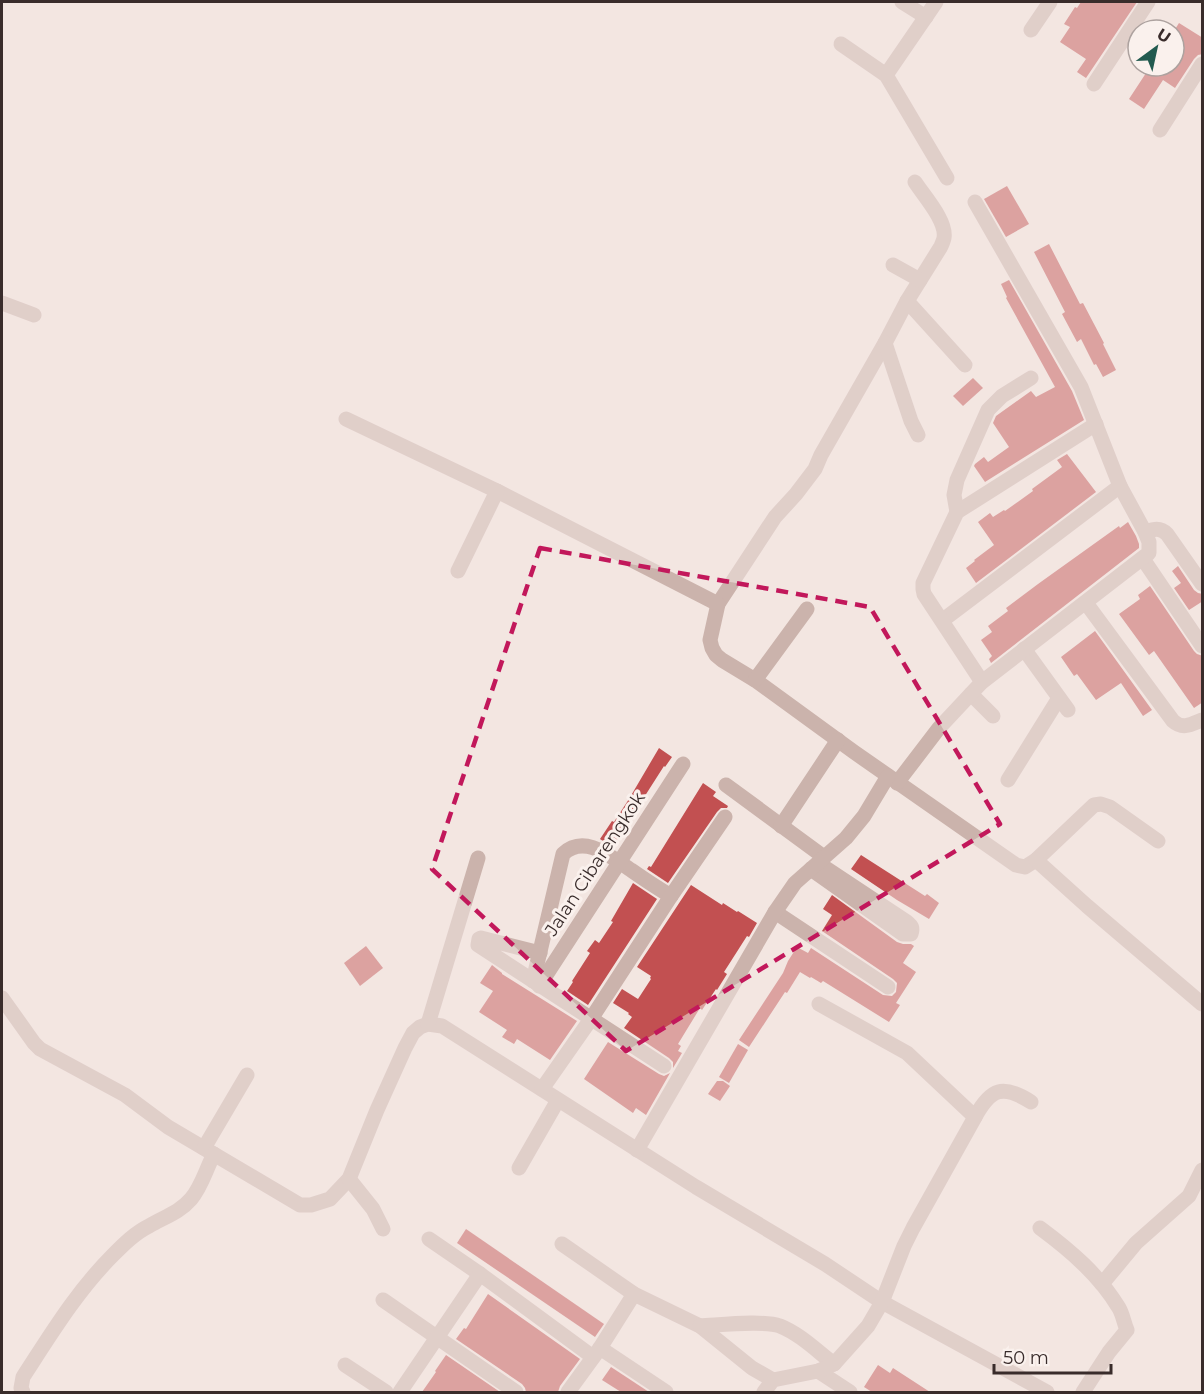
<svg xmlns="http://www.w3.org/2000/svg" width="1204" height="1394" viewBox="0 0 1204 1394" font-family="Montserrat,sans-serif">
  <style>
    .building { fill: #c25051 }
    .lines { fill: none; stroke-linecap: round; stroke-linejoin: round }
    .minor { stroke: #cbb3ac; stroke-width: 15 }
    .marked { fill: none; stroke: #c2185b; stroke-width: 4.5; stroke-dasharray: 12 8; stroke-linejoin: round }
    .labels { text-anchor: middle; stroke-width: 6; stroke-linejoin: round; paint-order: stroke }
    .street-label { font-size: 18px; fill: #392c2b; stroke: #faf1ed }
  </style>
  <rect width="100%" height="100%" fill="#f3e6e1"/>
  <g class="building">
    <polygon points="1081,2 1137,2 1086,78 1077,72 1086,59 1060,42 1070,27 1064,24 1075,7 1077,8"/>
    <polygon points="1179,23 1203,38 1203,54 1198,55 1194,59 1175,88 1163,80 1144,109 1129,99 1148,70 1142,66 1174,66 1174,31"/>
    <polygon points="1007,186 1029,224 1006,237 984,199"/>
    <polygon points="1049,244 1080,304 1083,303 1104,343 1103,344 1116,370 1103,377 1096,364 1094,365 1081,339 1077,342 1062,314 1065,312 1034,252"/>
    <polygon points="1009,280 1072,391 1084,420 985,482 974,466 975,464 984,457 988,462 1009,447 993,423 996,416 1031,391 1036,397 1055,387 1006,298 1007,297 1001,284"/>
    <polygon points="973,378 983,388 963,406 953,396"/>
    <polygon points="1067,454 1096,492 976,583 966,568 975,561 974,560 994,545 978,522 990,513 993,517 1004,510 1005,511 1033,491 1032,489 1062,467 1057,460"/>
    <polygon points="1128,522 1136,536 1139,544 1139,548 991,663 989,659 992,656 981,640 992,632 988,626 1008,611 1006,608 1038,584 1119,526 1120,528"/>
    <polygon points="1178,566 1194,590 1198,593 1203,594 1203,601 1189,610 1174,588 1181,583 1172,571"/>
    <polygon points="1150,586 1194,651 1197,654 1203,656 1203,702 1194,708 1154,651 1149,655 1119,614 1140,599 1138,595"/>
    <polygon points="1095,631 1152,710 1143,716 1121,683 1096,700 1077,674 1074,676 1061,657"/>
    <polygon points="659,748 672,757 665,767 664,766 613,846 603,841 600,839 612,821 614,822 629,799"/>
    <polygon points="703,783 716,792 713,796 728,806 727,808 721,808 717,812 668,883 647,869 649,866 651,867"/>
    <polygon points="861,855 925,896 927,894 939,903 929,919 897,900 851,869"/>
    <polygon points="633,883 657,899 588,1005 567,991 573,982 572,981 590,953 587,951 595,940 599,943 613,922 611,921"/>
    <polygon points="691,885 722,905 723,903 737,912 738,911 757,923 749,937 747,936 724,972 727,974 717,990 716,989 702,1010 700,1008 678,1044 681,1046 678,1051 682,1053 673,1068 673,1062 669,1058 624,1028 632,1017 628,1014 629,1013 613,1003 622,989 638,999 651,979 650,978 651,976 637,967"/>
    <polygon points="832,895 897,942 903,944 911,944 914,946 903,963 916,972 896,1003 900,1005 889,1022 823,981 821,983 811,977 810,978 800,972 787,993 785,992 749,1047 739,1040 783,973 788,961 797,947 808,953 811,948 883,995 892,996 896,992 897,983 893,979 822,931 832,915 823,909"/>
    <polygon points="366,946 383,968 360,986 344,963"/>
    <polygon points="492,965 502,973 502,974 577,1021 550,1060 517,1039 514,1044 502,1037 507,1030 479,1012 493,991 480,983"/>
    <polygon points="608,1042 659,1074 664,1076 670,1073 646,1115 636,1108 633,1113 584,1079"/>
    <polygon points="738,1044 748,1050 729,1083 719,1077"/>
    <polygon points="717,1081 723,1081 730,1086 720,1101 708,1094"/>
    <polygon points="466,1229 604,1324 595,1337 457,1243"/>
    <polygon points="488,1294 580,1359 560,1386 558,1392 526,1392 525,1388 522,1384 456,1339 464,1328 466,1329"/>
    <polygon points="446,1355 500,1392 422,1392 436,1372 435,1371"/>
    <polygon points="878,1365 890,1373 893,1368 930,1392 872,1392 864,1387"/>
    <polygon points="611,1367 649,1392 621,1392 602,1380"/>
  </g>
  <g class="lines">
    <g class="minor">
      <polyline points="902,2 926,17"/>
      <polyline points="1031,30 1050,2"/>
      <polyline points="841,44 886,75 947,178"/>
      <polyline points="886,75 936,2"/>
      <polyline points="1094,84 1148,2"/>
      <polyline points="1160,130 1202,64"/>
      <path d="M 915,182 C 924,196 947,221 944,238 C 944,239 941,247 940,248 L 907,301 L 885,343 L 821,455 L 815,469 L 796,494 L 775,517 L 718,604 L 710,640 L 712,648 L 716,655 L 722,660 L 755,680 L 854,752 L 1016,865 L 1025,867 L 1036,860 L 1094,805 L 1101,804 L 1110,807 L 1158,841"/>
      <polyline points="893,265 920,280"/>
      <polyline points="907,301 965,365"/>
      <polyline points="2,303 34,315"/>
      <polyline points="885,343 911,421 918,435"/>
      <polyline points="346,419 497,491 718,604"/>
      <polyline points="957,512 954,495 957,480 988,410 1002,396 1031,378"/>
      <path d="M 1145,532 C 1154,529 1160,527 1167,534 L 1202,584"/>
      <polyline points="1143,559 1202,646"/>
      <polyline points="458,571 497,491"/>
      <path d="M 1086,603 L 1173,721 C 1183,730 1192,724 1202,720"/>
      <polyline points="943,620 1120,486"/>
      <polyline points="1024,649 1068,710"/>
      <polyline points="755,680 807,609"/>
      <polyline points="982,682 924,594 923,589 923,583 957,512 1096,424"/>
      <polyline points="971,694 993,716"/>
      <polyline points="1008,780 1059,698"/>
      <polyline points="897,783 939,728 982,682 1149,553 1149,542 1145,532 1120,486 1081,387 975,202"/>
      <polyline points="726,785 824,857"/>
      <polyline points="781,826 838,740"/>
      <polyline points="1036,860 1087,906 1202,1004"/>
      <path d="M 811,869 L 903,934 L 911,934 C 913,928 912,926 907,922 L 818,863"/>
      <polyline points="775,912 888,987"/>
      <polyline points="540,953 481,938 479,939 478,945 664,1066"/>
      <path d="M 533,981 L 563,854 C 585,833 612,858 631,870 C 644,879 657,888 671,896"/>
      <polyline points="539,986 683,764"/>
      <polyline points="2,998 34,1043 40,1049 125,1095 168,1127 300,1205 311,1205 330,1199 349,1179 377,1110 405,1048 413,1033 420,1027 428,1024 442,1026 696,1187 825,1264 882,1302 1047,1392"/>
      <polyline points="428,1024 478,858"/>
      <polyline points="542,1089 591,1019 671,896 725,817"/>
      <path d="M 975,1117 C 991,1088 1003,1084 1031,1102"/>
      <polyline points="204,1148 247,1075"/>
      <polyline points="637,1150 775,912 795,883 846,838 864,816 888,776"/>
      <polyline points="519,1168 558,1100"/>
      <polyline points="349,1179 373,1209 383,1229"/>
      <path d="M 1040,1228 C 1071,1251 1099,1275 1119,1308 C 1123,1315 1124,1323 1127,1330 L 1109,1352 L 1083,1392"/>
      <polyline points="429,1239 480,1274 593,1357"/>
      <polyline points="562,1244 634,1294 700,1326 752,1368 773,1380"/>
      <polyline points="1102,1284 1136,1243 1189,1196 1202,1170"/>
      <polyline points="383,1300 516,1392"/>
      <path d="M 700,1326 C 720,1325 763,1320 780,1326 C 800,1334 817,1351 834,1364"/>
      <polyline points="600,1348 666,1392"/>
      <polyline points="345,1365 386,1392"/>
      <polyline points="818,1371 850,1392"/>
      <path d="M 23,1392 L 21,1388 L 23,1377 C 51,1334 77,1291 113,1255 C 124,1244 135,1233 149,1226 C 164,1217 179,1213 191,1199 C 202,1186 206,1169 214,1154"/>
      <polyline points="400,1392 480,1274"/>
      <polyline points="568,1392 600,1348 634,1294"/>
      <polyline points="764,1392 773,1380 818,1371 834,1364 868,1326 882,1302 904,1246 913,1228 975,1117 907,1053 819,1004"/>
    </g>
  </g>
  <path d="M0 0H1204V1394H0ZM 540,548 L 870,607 L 1000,824 L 626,1051 L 432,869 Z" fill="#f3e6e1" fill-opacity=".55" fill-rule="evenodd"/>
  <path class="marked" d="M 540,548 L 870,607 L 1000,824 L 626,1051 L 432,869 Z"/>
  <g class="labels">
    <g class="street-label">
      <text transform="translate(595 864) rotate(-57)" y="6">Jalan Cibarengkok</text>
    </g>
  </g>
  <rect width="1204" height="1394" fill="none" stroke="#392c2b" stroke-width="6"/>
  <g transform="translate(1156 48) rotate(33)"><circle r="28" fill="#faf1ed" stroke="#ada29f" stroke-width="1.5"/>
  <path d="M0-4.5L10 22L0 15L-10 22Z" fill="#225a4f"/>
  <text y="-9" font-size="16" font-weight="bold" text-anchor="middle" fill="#392c2b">U</text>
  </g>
  <path d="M994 1364v9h117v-9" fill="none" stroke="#392c2b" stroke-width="3"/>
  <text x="1003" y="1364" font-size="18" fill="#392c2b" stroke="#faf1ed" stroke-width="4.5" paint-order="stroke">50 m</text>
</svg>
